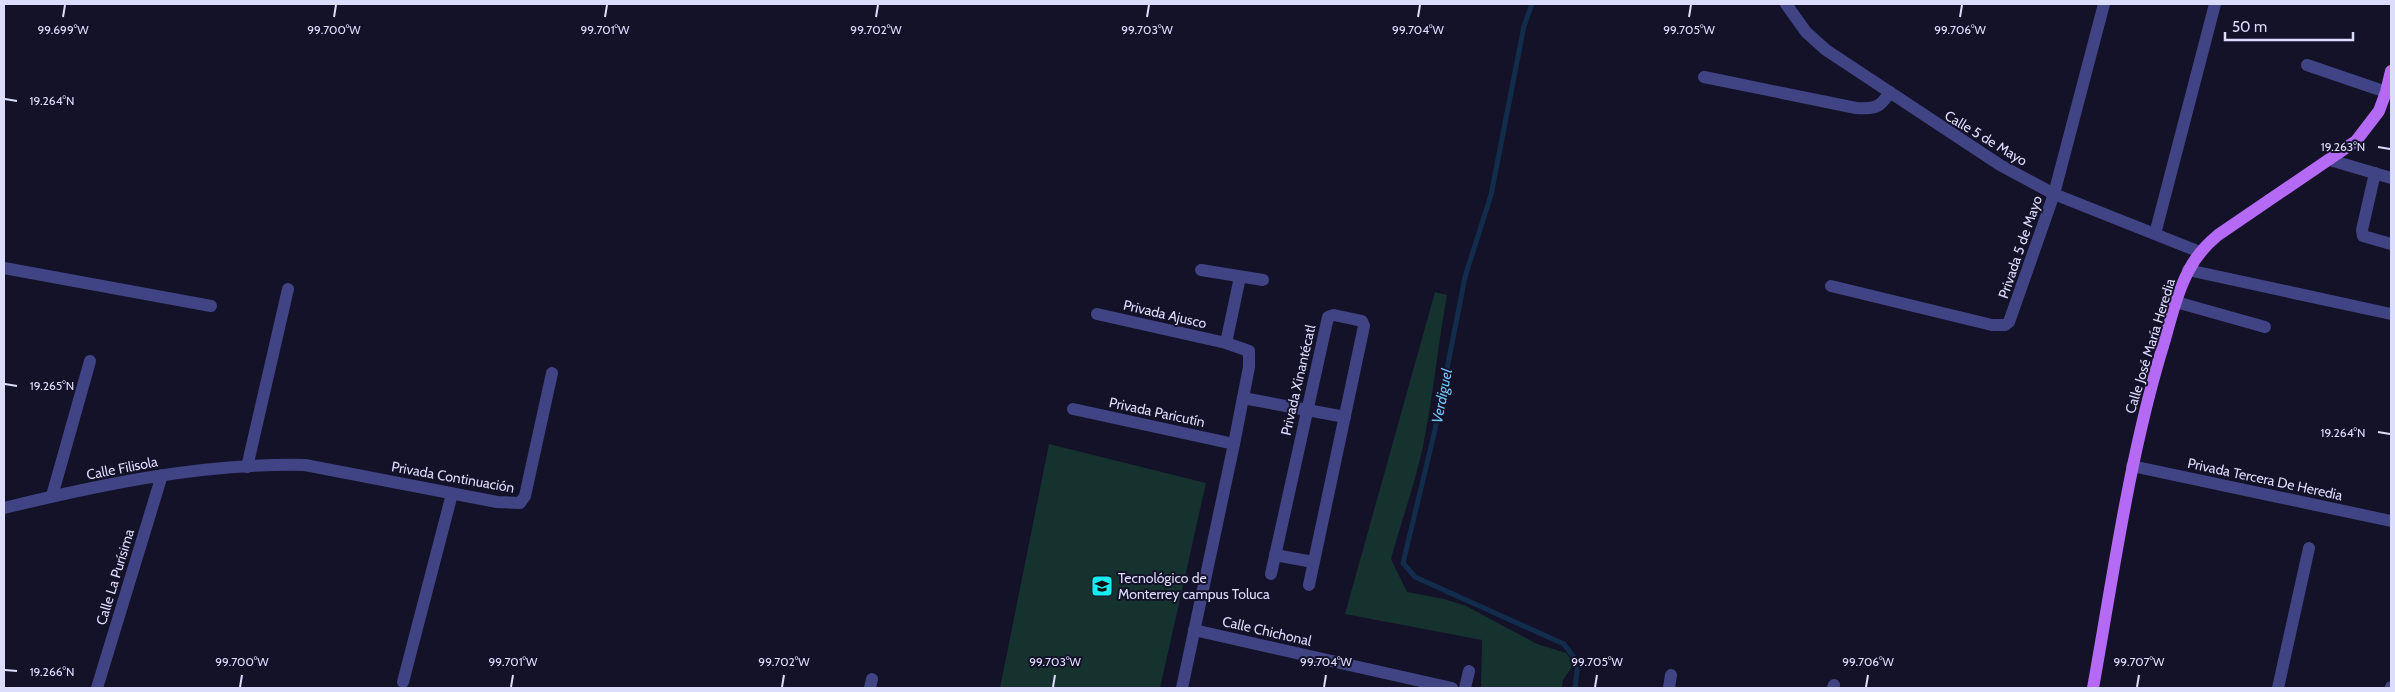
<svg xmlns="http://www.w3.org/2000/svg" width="2395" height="692" viewBox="0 0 2395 692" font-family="Cabin,sans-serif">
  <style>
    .green { fill: #15322e }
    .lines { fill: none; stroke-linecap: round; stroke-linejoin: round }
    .stream { stroke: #122d4c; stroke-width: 5 }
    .minor { stroke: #404484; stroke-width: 12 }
    .major { stroke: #b46af5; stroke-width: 12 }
    .ticks { fill: none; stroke: #dcdcfd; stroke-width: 2 }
    .labels { text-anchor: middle; stroke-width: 4; stroke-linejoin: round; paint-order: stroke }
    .street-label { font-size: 14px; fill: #dcdcfd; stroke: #141228 }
    .poi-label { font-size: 14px; fill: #dcdcfd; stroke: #141228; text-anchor: start }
    .water-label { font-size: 15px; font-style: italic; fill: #71c4f6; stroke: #141228 }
    .ticks-label { font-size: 12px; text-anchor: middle; fill: #dcdcfd; stroke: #141228; stroke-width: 4; stroke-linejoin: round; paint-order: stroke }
  </style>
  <rect width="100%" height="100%" fill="#141228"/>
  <g class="green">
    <path d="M 1435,292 L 1447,295 C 1438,345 1433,396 1423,446 C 1415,484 1401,522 1391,559 L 1407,592 L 1444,599 L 1466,606 L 1537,644 L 1566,653 L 1574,664 L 1563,680 L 1562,688 L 1481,688 L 1482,640 L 1345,614 Z"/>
    <polygon points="1049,444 1206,483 1160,688 1000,688"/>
  </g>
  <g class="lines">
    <polyline class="stream" points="1532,4 1524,26 1491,195 1465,277 1435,430 1403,563 1415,577 1564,644 1578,663 1575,688"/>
    <g class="minor">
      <polyline points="1786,4 1806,32 1826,50 2000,165 2054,194 2200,252"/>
      <polyline points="2307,65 2386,92"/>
      <path d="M 1704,77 L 1856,108 C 1875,109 1880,108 1890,92"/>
      <polyline points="2330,160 2391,178"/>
      <polyline points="2375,173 2362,230 2363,236 2391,244"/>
      <polyline points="2155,234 2215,4"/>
      <polyline points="4,268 211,306"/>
      <polyline points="1201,270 1263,280"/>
      <polyline points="2188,270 2391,314"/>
      <polyline points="1831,286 1992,325 2005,325 2009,322 2054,194 2104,4"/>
      <polyline points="2176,302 2265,327"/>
      <polyline points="1097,314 1226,343 1249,351 1249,367 1234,444 1182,688"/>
      <polyline points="1226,343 1240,277"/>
      <polyline points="1243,398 1345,417"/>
      <polyline points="1073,409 1234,444"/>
      <polyline points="2132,466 2391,521"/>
      <polyline points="247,467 288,289"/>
      <polyline points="52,496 90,361"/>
      <path d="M 4,508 C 102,484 203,463 305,465 L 497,502 L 520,503 L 525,496 L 552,373"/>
      <polyline points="1275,555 1313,562"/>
      <polyline points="1271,574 1328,317 1334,315 1362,321 1364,326 1309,585"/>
      <polyline points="1194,630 1452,688"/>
      <polyline points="403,682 452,494"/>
      <polyline points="97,688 162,475"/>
      <polyline points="870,688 872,679"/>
      <polyline points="1465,688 1469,671"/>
      <polyline points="1669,688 1671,675"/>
      <polyline points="1833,688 1834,685"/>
      <polyline points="2278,688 2309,548"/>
      <polyline points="2391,688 2391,687"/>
    </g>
    <path class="major" d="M 2093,688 C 2113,577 2128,465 2160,356 C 2169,328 2175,296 2189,270 C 2196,256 2206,245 2218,235 L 2356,141 L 2379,111 L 2386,92 L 2391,71"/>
  </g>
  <path class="ticks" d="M 63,17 L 65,5M 334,17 L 336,5M 605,17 L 607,5M 876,17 L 878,5M 1147,17 L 1149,5M 1418,17 L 1420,5M 1689,17 L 1691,5M 1960,17 L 1962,5M 5,99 L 17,101M 2378,147 L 2390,149M 5,384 L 17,386M 2378,432 L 2390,434M 5,670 L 17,671M 240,687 L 242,675M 511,687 L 513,675M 782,687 L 784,675M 1053,687 L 1055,675M 1324,687 L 1326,675M 1595,687 L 1597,675M 1866,687 L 1868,675M 2137,687 L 2139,675"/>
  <defs>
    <g id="university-square" transform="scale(1.125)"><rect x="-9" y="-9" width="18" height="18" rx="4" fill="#15eef0" stroke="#141228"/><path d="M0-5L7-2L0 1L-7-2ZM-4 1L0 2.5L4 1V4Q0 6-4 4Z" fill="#111"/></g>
  </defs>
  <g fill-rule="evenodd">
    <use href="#university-square" x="1102" y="586"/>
  </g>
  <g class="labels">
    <g class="street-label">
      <text transform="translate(1986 138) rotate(31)" y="5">Calle 5 de Mayo</text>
      <text transform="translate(2020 247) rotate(-71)" y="5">Privada 5 de Mayo</text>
      <text transform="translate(1165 314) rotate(13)" y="5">Privada Ajusco</text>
      <text transform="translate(2150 346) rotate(-73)" y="5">Calle José María Heredia</text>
      <text transform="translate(1298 380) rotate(-77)" y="5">Privada Xinantécatl</text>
      <text transform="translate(1157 412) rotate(12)" y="5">Privada Paricutín</text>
      <text transform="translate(122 468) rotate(-11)" y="5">Calle Filisola</text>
      <text transform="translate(453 477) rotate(10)" y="5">Privada Continuación</text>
      <text transform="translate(2265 479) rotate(12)" y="5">Privada Tercera De Heredia</text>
      <text transform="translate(115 577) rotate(-73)" y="5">Calle La Purísima</text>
      <text transform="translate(1267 631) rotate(13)" y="5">Calle Chichonal</text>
    </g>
    <g class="poi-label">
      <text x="1118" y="583">Tecnológico de<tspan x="1118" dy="16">Monterrey campus Toluca</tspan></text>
    </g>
    <g class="water-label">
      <text transform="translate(1442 396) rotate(-79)" y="5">Verdiguel</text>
    </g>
  </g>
  <g class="ticks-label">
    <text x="63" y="34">99.699°W</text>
    <text x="334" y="34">99.700°W</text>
    <text x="605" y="34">99.701°W</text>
    <text x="876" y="34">99.702°W</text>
    <text x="1147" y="34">99.703°W</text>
    <text x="1418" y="34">99.704°W</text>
    <text x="1689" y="34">99.705°W</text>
    <text x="1960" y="34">99.706°W</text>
    <text x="52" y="105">19.264°N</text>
    <text x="2343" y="151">19.263°N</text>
    <text x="52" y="390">19.265°N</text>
    <text x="2343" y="437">19.264°N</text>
    <text x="242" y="666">99.700°W</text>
    <text x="513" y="666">99.701°W</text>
    <text x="784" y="666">99.702°W</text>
    <text x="1055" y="666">99.703°W</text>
    <text x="1326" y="666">99.704°W</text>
    <text x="1597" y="666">99.705°W</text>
    <text x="1868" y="666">99.706°W</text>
    <text x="2139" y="666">99.707°W</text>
    <text x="52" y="676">19.266°N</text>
  </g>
  <rect width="2395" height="692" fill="none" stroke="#dcdcfd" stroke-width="10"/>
  <path d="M2225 32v8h128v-8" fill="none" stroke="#dcdcfd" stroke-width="2.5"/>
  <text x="2232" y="32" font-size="15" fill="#dcdcfd" stroke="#141228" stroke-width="4" paint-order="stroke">50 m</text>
</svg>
